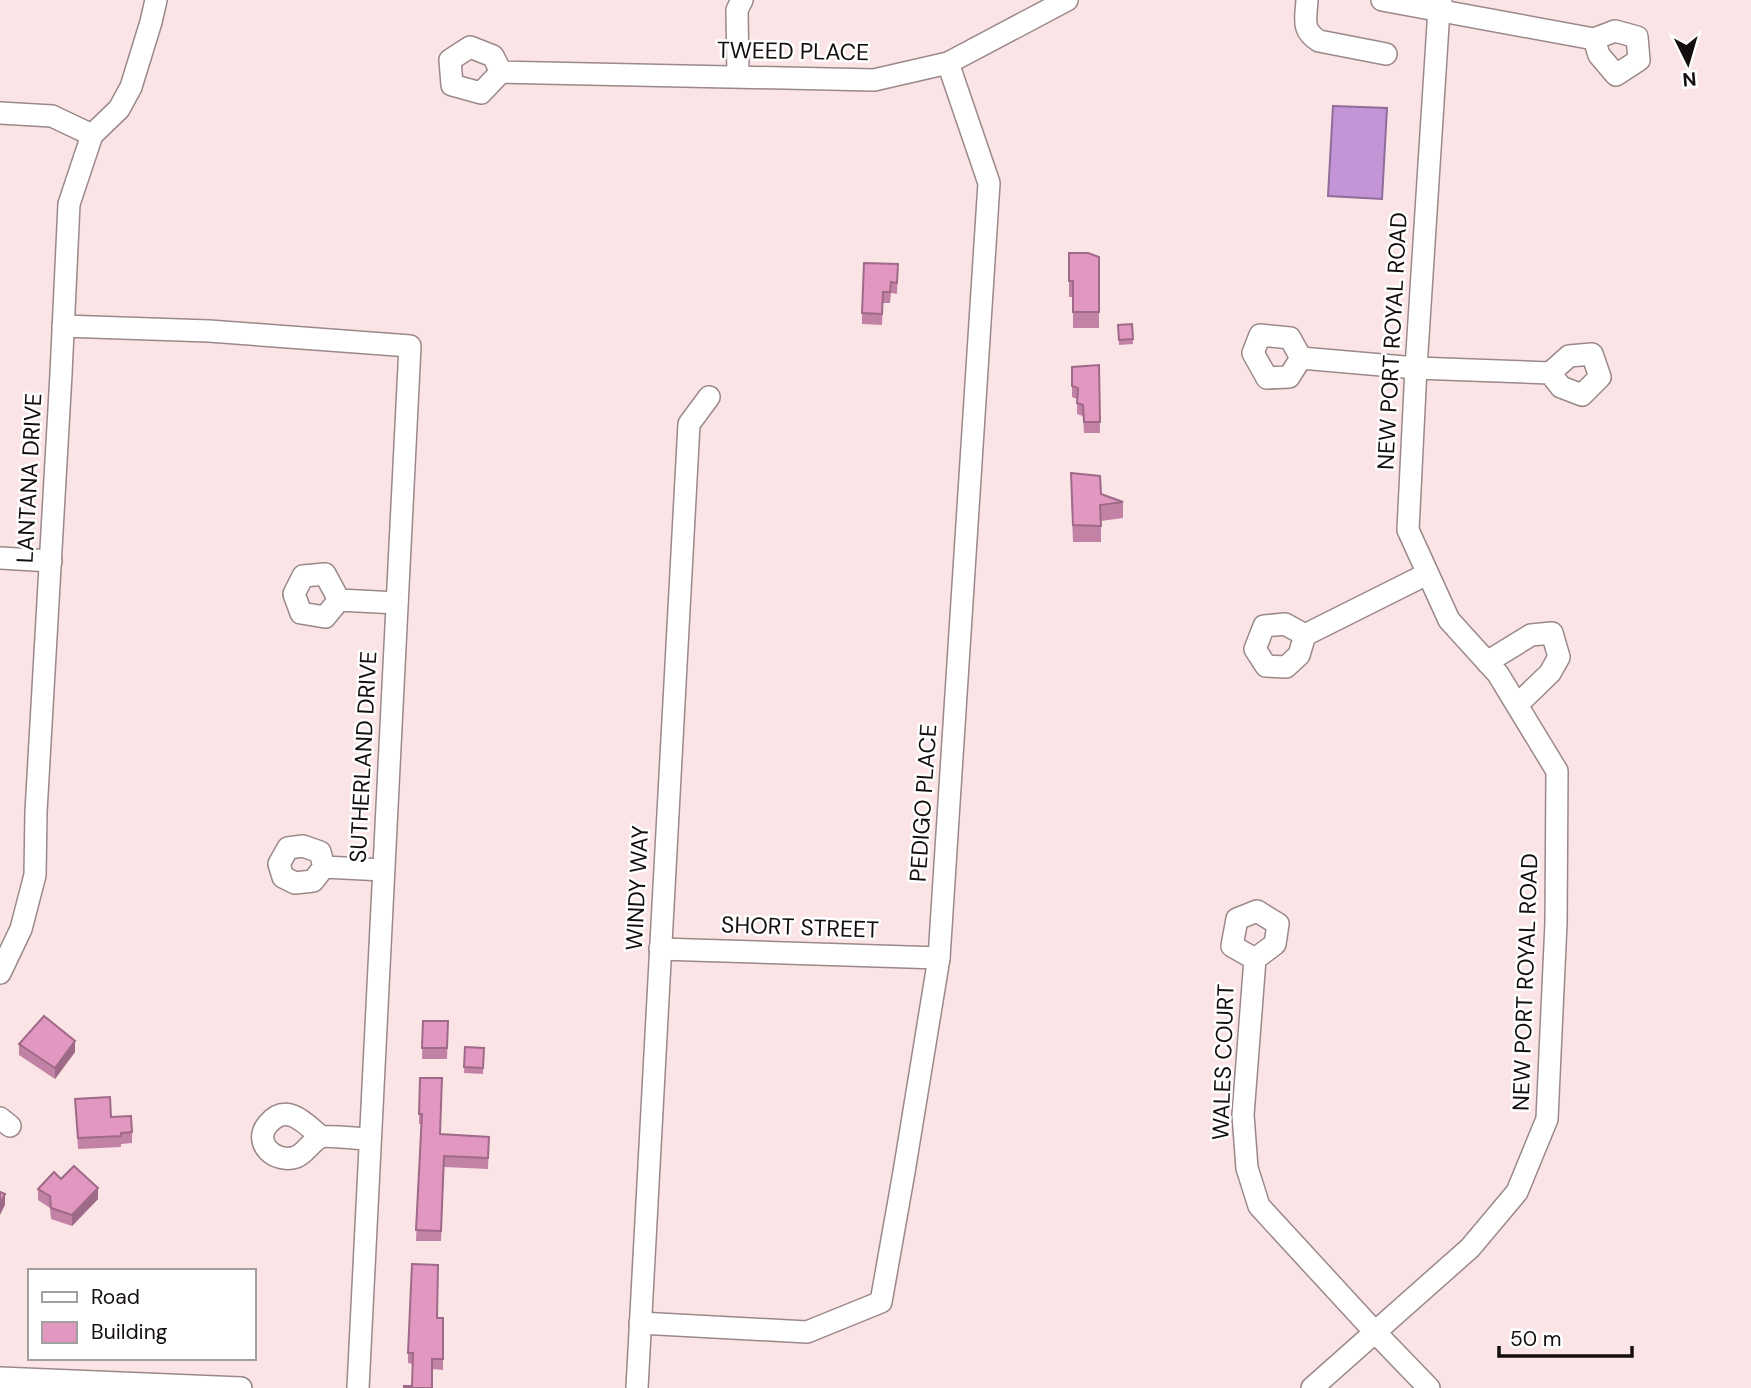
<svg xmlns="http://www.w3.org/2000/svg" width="1751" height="1388" viewBox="0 0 1751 1388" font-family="'DM Sans',sans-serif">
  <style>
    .water { fill: #c495d6; stroke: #8f6c9a; stroke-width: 2 }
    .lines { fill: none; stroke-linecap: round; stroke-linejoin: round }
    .minor-casing { stroke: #9b8889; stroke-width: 24 }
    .minor { stroke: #fff; stroke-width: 21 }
    .wall { fill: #c282a6 }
    .shaded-wall { fill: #9e6a87 }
    .building { fill: #e297c1; stroke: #9e6a87; stroke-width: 2 }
    .labels { text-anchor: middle; stroke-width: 5; stroke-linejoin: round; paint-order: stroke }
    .street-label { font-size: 23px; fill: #140e0e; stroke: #fff }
  </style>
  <rect width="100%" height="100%" fill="#fae4e6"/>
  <polygon class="water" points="1333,106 1387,108 1382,199 1328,196"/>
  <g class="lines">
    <g class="minor-casing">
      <g id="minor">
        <path d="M 1307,0 C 1306,19 1301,30 1319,41 L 1386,54"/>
        <polyline points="1382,0 1594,39 1599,55 1616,75 1639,60 1637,37 1615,31 1594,39"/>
        <polyline points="501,72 493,56 470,47 450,60 452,85 481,93 501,72 874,80 948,63 1067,0"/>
        <polyline points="738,76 737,10 742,0"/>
        <polyline points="0,113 52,116 92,135"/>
        <polyline points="63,326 209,331 410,346 358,1388"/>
        <polyline points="1301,358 1289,377 1267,378 1253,353 1260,335 1290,338 1301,358 1416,368 1550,373 1561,387 1582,395 1600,377 1592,354 1569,356 1550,373"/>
        <polyline points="0,558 51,561"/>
        <polyline points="339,600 325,617 301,613 294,594 303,576 325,574 339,600 397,603"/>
        <polyline points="1305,635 1299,655 1286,667 1266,666 1255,649 1264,626 1285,624 1305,635 1427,574"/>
        <polyline points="1487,662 1531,635 1552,633 1559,657 1550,673 1517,705"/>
        <polyline points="324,867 320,852 303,846 288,848 279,864 283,877 295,883 313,881 324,867 383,870"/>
        <polyline points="660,949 939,958"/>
        <polyline points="1255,959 1275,944 1278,924 1257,911 1237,919 1232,946 1255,959 1243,1115 1247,1168 1259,1206 1374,1331 1429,1388"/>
        <polyline points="0,973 21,929 35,875 36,812 61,374 69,204 92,135 119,109 131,87 151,22 156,0"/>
        <polyline points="0,1118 10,1126"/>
        <path d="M 321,1137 C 305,1123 287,1102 268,1124 C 252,1143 275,1164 296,1157 C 306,1153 311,1141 321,1137 C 327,1135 361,1139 370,1139"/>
        <polyline points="640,1323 807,1332 881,1302 904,1172 939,958 989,183 948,63"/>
        <polyline points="0,1378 241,1388"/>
        <polyline points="637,1388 689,424 709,397"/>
        <polyline points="1312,1388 1470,1248 1517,1192 1547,1119 1556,923 1557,771 1498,674 1449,620 1408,530 1416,368 1439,9 1441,0"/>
      </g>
    </g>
    <use href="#minor" class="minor"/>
  </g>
  <g class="wall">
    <polygon points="1069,253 1099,257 1099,328 1073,328 1073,297 1069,297"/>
    <polygon points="898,264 897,294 891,293 890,303 883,303 882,325 862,324 862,313"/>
    <polygon points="1132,324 1133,344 1119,345 1118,325"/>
    <polygon points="1099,365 1100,433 1084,433 1083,416 1077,414 1077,399 1072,397 1072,367"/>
    <polygon points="1071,490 1101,494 1123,502 1123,518 1101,521 1101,542 1073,542"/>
    <polygon points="423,1021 448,1021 447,1059 422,1059"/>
    <polygon points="19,1044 75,1052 55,1079 19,1055"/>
    <polygon points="465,1047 484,1048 483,1074 464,1073"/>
    <polygon points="420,1078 441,1134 489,1137 488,1169 444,1167 441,1241 416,1241 421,1124 419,1124"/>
    <polygon points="75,1099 111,1117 132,1132 132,1143 121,1144 121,1147 78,1149"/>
    <polygon points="61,1179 98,1199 72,1226 51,1219 50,1208 38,1200 38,1189"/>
    <polygon points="437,1318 443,1318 443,1370 432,1369 412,1386 413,1364 408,1363 408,1353"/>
  </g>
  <g class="shaded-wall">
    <polygon points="75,1041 75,1052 55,1079 55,1068"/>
    <polygon points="98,1188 98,1199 72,1226 72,1215"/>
    <polygon points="5,1194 5,1205 0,1215 0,1204"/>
  </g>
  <g class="building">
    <polygon points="1069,253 1088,253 1099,257 1099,312 1073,312 1073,281 1069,281"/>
    <polygon points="864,263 898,264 897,283 891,282 890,292 883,292 882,314 862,313"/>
    <polygon points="1132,324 1133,339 1119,340 1118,325"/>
    <polygon points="1099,365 1100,422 1084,422 1083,405 1077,403 1078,388 1072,386 1072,367"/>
    <polygon points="1071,473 1100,476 1101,494 1123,502 1100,505 1101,526 1073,525"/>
    <polygon points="44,1016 75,1041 55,1068 19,1044"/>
    <polygon points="423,1021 448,1021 447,1048 422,1048"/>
    <polygon points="465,1047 484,1048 483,1068 464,1067"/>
    <polygon points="420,1078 442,1078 440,1134 489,1137 488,1158 444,1156 441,1231 416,1230 422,1114 419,1114"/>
    <polygon points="110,1097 111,1117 131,1116 132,1132 121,1133 121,1136 78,1138 75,1099"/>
    <polygon points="74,1166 98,1188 72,1215 51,1208 50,1196 38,1189 54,1172 61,1179"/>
    <polygon points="0,1192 5,1194 0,1204"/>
    <polygon points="412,1264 438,1265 437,1318 443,1318 443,1359 432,1359 432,1388 404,1388 404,1386 412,1386 413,1353 408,1353"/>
  </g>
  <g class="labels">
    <g class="street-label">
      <text transform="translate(793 51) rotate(1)" y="8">TWEED PLACE</text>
      <text transform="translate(1392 341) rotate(-87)" y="8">NEW PORT ROYAL ROAD</text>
      <text transform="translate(29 478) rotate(-87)" y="8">LANTANA DRIVE</text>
      <text transform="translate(363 757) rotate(-87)" y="8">SUTHERLAND DRIVE</text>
      <text transform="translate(923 803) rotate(-86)" y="8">PEDIGO PLACE</text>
      <text transform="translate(637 888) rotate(-87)" y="8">WINDY WAY</text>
      <text transform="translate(800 927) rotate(2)" y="8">SHORT STREET</text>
      <text transform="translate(1525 982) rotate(-88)" y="8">NEW PORT ROYAL ROAD</text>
      <text transform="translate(1223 1062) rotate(-88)" y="8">WALES COURT</text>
    </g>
  </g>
  <rect x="28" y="1269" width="228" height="91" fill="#ffffff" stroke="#a19f9f" stroke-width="2"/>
  <rect x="42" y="1292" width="35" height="10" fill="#ffffff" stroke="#a19f9f" stroke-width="2"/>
  <text x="91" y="1304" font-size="21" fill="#140e0e">Road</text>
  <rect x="42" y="1322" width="35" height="21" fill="#e297c1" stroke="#a19f9f" stroke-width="2"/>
  <text x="91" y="1339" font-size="21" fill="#140e0e">Building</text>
  <g transform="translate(1688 63) rotate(175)" stroke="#ffffff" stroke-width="5" paint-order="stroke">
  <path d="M0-5L12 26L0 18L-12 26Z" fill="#140e0e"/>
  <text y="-10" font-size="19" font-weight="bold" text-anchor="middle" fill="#140e0e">N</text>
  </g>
  <path d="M1499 1346v10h133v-10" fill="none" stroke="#140e0e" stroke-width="3.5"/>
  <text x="1510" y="1346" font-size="21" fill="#140e0e" stroke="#ffffff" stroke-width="5" paint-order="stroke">50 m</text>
</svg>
